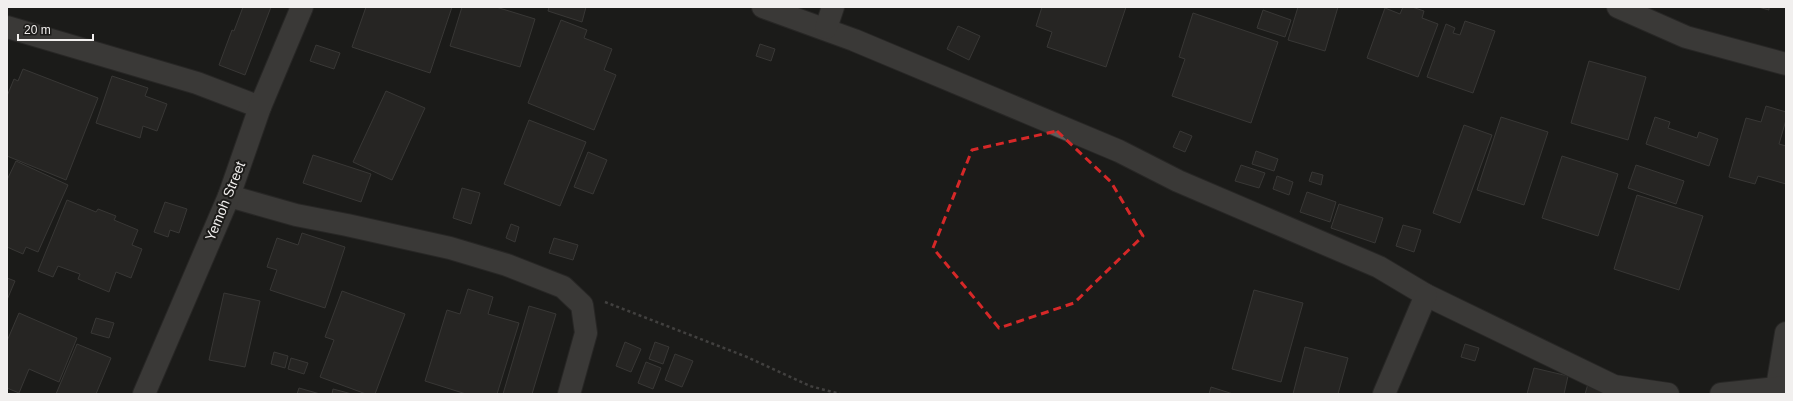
<svg xmlns="http://www.w3.org/2000/svg" width="1793" height="401" viewBox="0 0 1793 401" font-family="Helvetica,sans-serif">
  <style>
    .building { fill: #33312f; stroke: #5b5957 }
    .lines { fill: none; stroke-linecap: round; stroke-linejoin: round }
    .street-casing { stroke: #363534; stroke-width: 24 }
    .path { stroke: #706e6d; stroke-width: 2.5; stroke-dasharray: 3 3; stroke-linecap: butt }
    .street { stroke: #605d5b; stroke-width: 22 }
    .marked { fill: none; stroke: #d62828; stroke-width: 3; stroke-dasharray: 8 5; stroke-linejoin: round }
    .labels { text-anchor: middle; stroke-width: 4; stroke-linejoin: round; paint-order: stroke }
    .street-label { font-size: 14px; fill: #f1efee; stroke: #1c1b19 }
  </style>
  <rect width="100%" height="100%" fill="#1c1b19"/>
  <g class="building">
    <polygon points="243,7 271,7 245,75 219,65 232,30 234,31"/>
    <polygon points="366,7 452,7 430,73 352,47"/>
    <polygon points="462,7 496,7 535,19 520,67 450,46"/>
    <polygon points="549,7 586,7 582,22 548,11"/>
    <polygon points="1042,7 1126,7 1106,67 1047,47 1052,32 1036,26"/>
    <polygon points="1298,7 1338,7 1325,51 1288,40"/>
    <polygon points="1403,7 1412,7 1424,11 1422,18 1438,24 1418,77 1367,58 1385,8 1400,14"/>
    <polygon points="1758,7 1769,7 1769,10"/>
    <polygon points="1263,10 1291,20 1285,37 1257,28"/>
    <polygon points="1193,13 1278,42 1251,123 1172,96 1185,59 1179,57"/>
    <polygon points="561,20 587,30 584,38 612,49 604,70 616,75 594,130 528,103"/>
    <polygon points="1465,21 1495,31 1473,93 1427,77 1446,24 1455,28 1453,33 1460,35"/>
    <polygon points="958,26 980,36 969,60 947,49"/>
    <polygon points="760,44 775,49 771,61 756,56"/>
    <polygon points="316,45 340,53 334,69 310,61"/>
    <polygon points="1589,61 1646,77 1628,140 1571,123"/>
    <polygon points="23,69 98,98 66,180 7,156 7,96 14,79 18,81"/>
    <polygon points="112,76 148,88 145,96 167,104 157,131 143,126 140,138 96,123"/>
    <polygon points="386,91 425,108 392,180 353,162"/>
    <polygon points="1766,106 1786,112 1786,120 1779,144 1786,146 1786,184 1758,176 1755,184 1729,177 1746,118 1761,122"/>
    <polygon points="1501,117 1548,132 1524,205 1477,190"/>
    <polygon points="1655,117 1670,122 1668,128 1697,138 1699,132 1718,139 1709,166 1646,144"/>
    <polygon points="529,120 586,142 560,206 504,184"/>
    <polygon points="1464,125 1492,135 1460,223 1433,213"/>
    <polygon points="1180,131 1192,136 1185,152 1173,147"/>
    <polygon points="1256,151 1278,159 1274,171 1252,164"/>
    <polygon points="588,152 607,160 593,194 574,187"/>
    <polygon points="313,155 371,174 361,202 303,183"/>
    <polygon points="1562,156 1618,174 1598,236 1542,218"/>
    <polygon points="16,161 68,185 38,252 26,247 23,254 7,247 7,180"/>
    <polygon points="1241,165 1265,173 1259,188 1235,181"/>
    <polygon points="1636,165 1684,181 1676,204 1628,188"/>
    <polygon points="1312,172 1323,175 1321,185 1309,181"/>
    <polygon points="1277,176 1293,182 1289,195 1273,189"/>
    <polygon points="462,188 480,193 471,224 453,218"/>
    <polygon points="1307,192 1336,202 1330,222 1300,212"/>
    <polygon points="1637,195 1703,216 1679,290 1614,269"/>
    <polygon points="67,200 96,212 98,209 116,216 114,220 138,230 132,245 142,249 131,278 116,272 109,292 78,279 80,274 58,266 53,277 38,271"/>
    <polygon points="165,202 187,209 179,233 170,230 168,237 154,232"/>
    <polygon points="1339,204 1383,218 1375,243 1331,228"/>
    <polygon points="511,224 519,227 515,242 506,238"/>
    <polygon points="1403,225 1421,230 1414,252 1396,246"/>
    <polygon points="302,233 345,247 325,308 270,290 277,270 267,267 277,238 298,245"/>
    <polygon points="554,238 578,245 573,260 549,253"/>
    <polygon points="7,278 15,281 7,300"/>
    <polygon points="468,289 493,297 488,314 519,323 497,394 466,394 425,381 447,310 460,314"/>
    <polygon points="1254,290 1303,303 1281,382 1232,369"/>
    <polygon points="342,291 405,314 375,394 366,394 320,377 334,340 325,337"/>
    <polygon points="224,293 260,301 245,367 209,360"/>
    <polygon points="529,306 556,314 532,394 503,394"/>
    <polygon points="19,313 77,338 59,382 29,369 19,393 7,388 7,341"/>
    <polygon points="96,318 114,323 109,338 91,333"/>
    <polygon points="625,342 641,349 631,372 616,366"/>
    <polygon points="655,342 669,347 663,364 649,359"/>
    <polygon points="77,344 111,358 96,394 56,394"/>
    <polygon points="1465,344 1479,348 1475,361 1461,357"/>
    <polygon points="1305,347 1348,358 1338,394 1293,394"/>
    <polygon points="274,352 288,356 285,368 271,364"/>
    <polygon points="675,354 693,361 682,387 665,380"/>
    <polygon points="291,358 308,363 304,374 288,369"/>
    <polygon points="646,362 661,368 653,389 638,383"/>
    <polygon points="1534,368 1568,376 1564,394 1527,394"/>
    <polygon points="1588,384 1605,389 1604,394 1585,394"/>
    <polygon points="1211,387 1233,394 1209,394"/>
    <polygon points="299,388 320,394 297,394"/>
    <polygon points="333,389 352,394 332,394"/>
  </g>
  <g class="lines">
    <g class="street-casing">
      <g id="street">
        <polyline points="763,7 854,40 1119,151 1178,181 1379,267 1426,295 1614,386 1668,394"/>
        <polyline points="1618,7 1686,37 1786,64"/>
        <polyline points="7,27 197,83 260,107"/>
        <polyline points="826,28 833,7"/>
        <polyline points="229,196 296,215 347,225 450,248 507,265 563,287 582,305 586,333 569,394"/>
        <polyline points="1777,387 1786,333"/>
        <polyline points="144,394 229,196 260,107 302,7"/>
        <polyline points="1384,394 1426,295"/>
        <polyline points="1721,394 1786,387"/>
      </g>
    </g>
    <polyline class="path" points="605,302 747,357 810,386 840,394"/>
    <use href="#street" class="street"/>
  </g>
  <path d="M0 0H1793V401H0ZM 1057,131 L 1111,182 L 1143,236 L 1074,303 L 999,328 L 933,248 L 972,150 Z" fill="#1c1b19" fill-opacity=".55" fill-rule="evenodd"/>
  <path class="marked" d="M 1057,131 L 1111,182 L 1143,236 L 1074,303 L 999,328 L 933,248 L 972,150 Z"/>
  <g class="labels">
    <g class="street-label">
      <text transform="translate(225 201) rotate(-68)" y="5">Yemoh Street</text>
    </g>
  </g>
  <rect width="1793" height="401" fill="none" stroke="#f1efee" stroke-width="16"/>
  <path d="M18 34v6h75v-6" fill="none" stroke="#f1efee" stroke-width="2"/>
  <text x="24" y="34" font-size="12" fill="#f1efee" stroke="#1c1b19" stroke-width="3" paint-order="stroke">20 m</text>
</svg>
